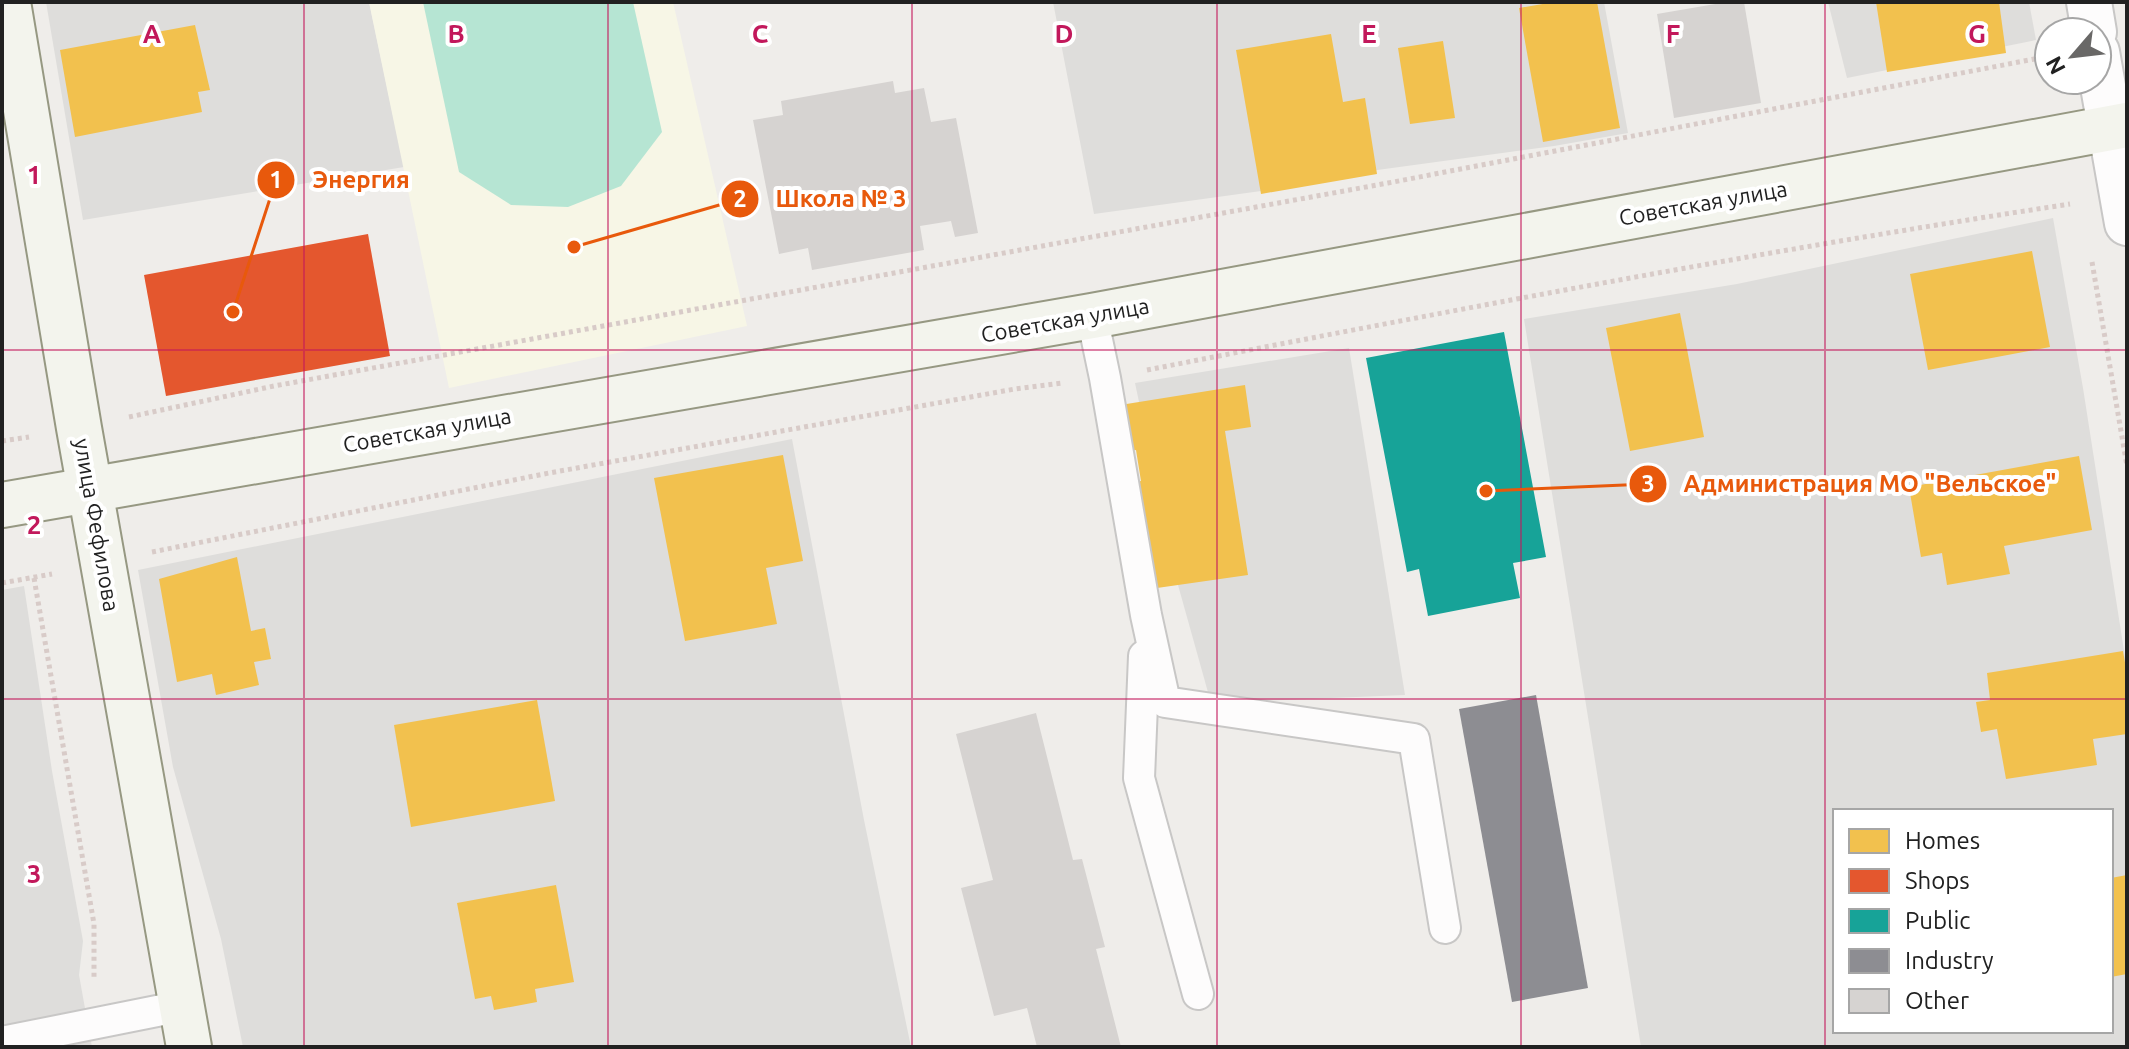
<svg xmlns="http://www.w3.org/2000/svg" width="2129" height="1049" viewBox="0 0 2129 1049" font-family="Ubuntu,sans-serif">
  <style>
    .residential { fill: #dedddb; fill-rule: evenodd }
    .education { fill: #f7f6e6 }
    .pitch { fill: #b6e5d3 }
    .homes { fill: #f2c14e }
    .shops { fill: #e4572e }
    .public { fill: #17a398 }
    .industry { fill: #8d8d92 }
    .building { fill: #d6d3d1 }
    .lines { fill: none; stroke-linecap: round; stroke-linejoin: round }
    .lane-casing { stroke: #c8c7c6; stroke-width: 34 }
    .street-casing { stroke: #c8c7c6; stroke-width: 48 }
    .secondary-casing { stroke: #969882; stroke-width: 48 }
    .path { stroke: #d8cbc8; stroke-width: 5; stroke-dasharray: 4 4; stroke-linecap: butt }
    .lane { stroke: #fdfcfc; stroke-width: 30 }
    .street { stroke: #fdfcfc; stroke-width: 44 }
    .secondary { stroke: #f3f4ed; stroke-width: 44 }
    .grid { fill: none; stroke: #c2185b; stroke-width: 2; stroke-opacity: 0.55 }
    .labels { text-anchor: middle; stroke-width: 8; stroke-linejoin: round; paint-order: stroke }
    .street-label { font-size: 22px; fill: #212121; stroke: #fff }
    .grid-label { font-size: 26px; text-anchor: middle; font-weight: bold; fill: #c2185b; stroke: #fff; stroke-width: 8; stroke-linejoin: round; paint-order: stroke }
    .leader { fill: none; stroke: #e8590c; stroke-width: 3 }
    .callout-dot { fill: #e8590c; stroke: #fff; stroke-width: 3 }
    .mark-label { font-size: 24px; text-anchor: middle; font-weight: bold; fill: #fff }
    .callout-label { font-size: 24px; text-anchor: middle; font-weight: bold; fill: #e8590c; stroke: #fff; stroke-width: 8; stroke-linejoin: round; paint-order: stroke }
  </style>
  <rect width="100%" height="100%" fill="#efedea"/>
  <g class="residential">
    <polygon points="46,2 369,2 404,167 83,220"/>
    <polygon points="1053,2 1604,2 1628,133 1554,146 1370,171 1290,187 1094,214"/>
    <polygon points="1828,2 2029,2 2036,40 1847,78"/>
    <path d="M 2053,218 L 2083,388 L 2127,670 L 2127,1047 L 1641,1047 L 1524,319 L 1737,284 ZM 1835,811 L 2111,811 L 2111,1031 L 1835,1031 Z"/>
    <polygon points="1349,348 1405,695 1211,703 1178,585 1135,383"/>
    <polygon points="792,439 864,820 911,1047 243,1047 221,939 173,767 138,570"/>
    <polygon points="24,586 52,771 83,941 79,975 92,1047 2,1047 2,590"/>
  </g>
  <polygon class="education" points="369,2 673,2 747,326 449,388"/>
  <polygon class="pitch" points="423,2 633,2 662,132 621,186 568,207 511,205 459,172"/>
  <g class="homes">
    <polygon points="1554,2 1597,2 1620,128 1543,142 1519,8"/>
    <polygon points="1876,2 1999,2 2006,53 1887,72"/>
    <polygon points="195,25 210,90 198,92 202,112 75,137 60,50"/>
    <polygon points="1331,34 1343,102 1365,98 1377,174 1261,194 1236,50"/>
    <polygon points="1443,41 1455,118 1410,124 1398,48"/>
    <polygon points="2032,251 2050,347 1928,370 1910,274"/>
    <polygon points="1680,313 1704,437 1630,451 1606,328"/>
    <polygon points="1245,385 1251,427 1225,431 1248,575 1143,590 1127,483 1141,481 1136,450 1121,452 1114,406"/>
    <polygon points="783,455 803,561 766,568 777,624 685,641 654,478"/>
    <polygon points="2079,456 2092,530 2004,546 2010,574 1947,585 1942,553 1921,557 1909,487"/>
    <polygon points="237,557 251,631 265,628 271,659 254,662 259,685 216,695 212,674 177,682 159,579"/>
    <polygon points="2123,651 2127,674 2127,734 2093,739 2097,765 2006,779 1997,729 1981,732 1976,702 1990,700 1987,673"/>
    <polygon points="537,700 555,801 411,827 394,725"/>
    <polygon points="2127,875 2127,974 2111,977 2111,878"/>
    <polygon points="556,885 574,982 535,989 537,1002 494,1010 491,996 475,999 457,903"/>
  </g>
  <polygon class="shops" points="368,234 390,356 166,396 144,275"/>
  <polygon class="public" points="1504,332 1546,557 1513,563 1520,598 1428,616 1419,569 1407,572 1366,358"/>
  <polygon class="industry" points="1536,695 1588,988 1512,1002 1459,709"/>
  <g class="building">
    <polygon points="1727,2 1744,2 1761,103 1674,118 1657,14"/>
    <polygon points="893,81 895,93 924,88 931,122 956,118 978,233 955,237 951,221 920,226 924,250 812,270 808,248 779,254 753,120 783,115 781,101"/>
    <polygon points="1036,713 1073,860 1082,859 1105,947 1096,949 1121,1047 1037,1047 1027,1008 994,1016 961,888 993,880 956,734"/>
  </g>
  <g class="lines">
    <g class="lane-casing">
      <g id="lane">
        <polyline points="1092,316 1105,378 1146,615 1165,702 1414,739 1445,928"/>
        <polyline points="1144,656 1139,778 1198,994"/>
        <polyline points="2,1042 182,1006"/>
      </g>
    </g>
    <g class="street-casing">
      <g id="street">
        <polyline points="2089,2 2094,32"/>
        <polyline points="2097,52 2127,223"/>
      </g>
    </g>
    <g class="secondary-casing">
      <g id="secondary">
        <polyline points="8,2 79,428 189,1047"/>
        <polyline points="2,505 1092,316 2127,125"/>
      </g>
    </g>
    <g class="path">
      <polyline points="2092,262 2127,466"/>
      <path d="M 1147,370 C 1454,310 1761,251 2070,204"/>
      <polyline points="129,417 274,386 1388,183 2045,57"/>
      <polyline points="2,441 29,437"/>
      <polyline points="152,552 549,473 1015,389 1062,383"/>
      <polyline points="34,578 94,924 94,980"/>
      <polyline points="2,583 52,574"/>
    </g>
    <use href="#lane" class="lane"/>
    <use href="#street" class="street"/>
    <use href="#secondary" class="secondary"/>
  </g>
  <path class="grid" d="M 304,2 L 304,1047M 608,2 L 608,1047M 912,2 L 912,1047M 1217,2 L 1217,1047M 1521,2 L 1521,1047M 1825,2 L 1825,1047M 2,350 L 2127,350M 2,699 L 2127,699"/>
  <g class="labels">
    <g class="street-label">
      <text transform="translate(1703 203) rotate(-10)" y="8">Советская улица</text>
      <text transform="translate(1065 320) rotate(-10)" y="8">Советская улица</text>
      <text transform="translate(427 430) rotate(-10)" y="8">Советская улица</text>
      <text transform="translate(97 525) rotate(80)" y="8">улица Фефилова</text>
    </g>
  </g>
  <g class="grid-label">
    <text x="152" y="43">A</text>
    <text x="456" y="43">B</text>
    <text x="760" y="43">C</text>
    <text x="1064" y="43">D</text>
    <text x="1369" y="43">E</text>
    <text x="1673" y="43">F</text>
    <text x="1977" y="43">G</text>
    <text x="34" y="184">1</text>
    <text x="34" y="534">2</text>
    <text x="34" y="883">3</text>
  </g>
  <path class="leader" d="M233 312L276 180M574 247L740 199M1486 491L1648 484"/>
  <g class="callout-dot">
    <circle cx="233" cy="312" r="8"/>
    <circle cx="574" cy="247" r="8"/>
    <circle cx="1486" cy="491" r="8"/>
    <circle cx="276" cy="180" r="20"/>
    <circle cx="740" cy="199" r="20"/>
    <circle cx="1648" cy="484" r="20"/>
  </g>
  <g class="mark-label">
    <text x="276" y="188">1</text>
    <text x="740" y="207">2</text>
    <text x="1648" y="492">3</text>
  </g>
  <g class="callout-label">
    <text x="361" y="188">Энергия</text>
    <text x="841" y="207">Школа № 3</text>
    <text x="1870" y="492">Администрация МО "Вельское"</text>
  </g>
  <rect width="2129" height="1049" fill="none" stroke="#212121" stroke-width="8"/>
  <rect x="1833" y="809" width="280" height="224" fill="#ffffff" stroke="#a6a6a6" stroke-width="2"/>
  <rect x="1849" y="829" width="40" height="24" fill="#f2c14e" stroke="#a6a6a6" stroke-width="2"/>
  <text x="1905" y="849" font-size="24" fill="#212121">Homes</text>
  <rect x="1849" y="869" width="40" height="24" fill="#e4572e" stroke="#a6a6a6" stroke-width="2"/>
  <text x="1905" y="889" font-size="24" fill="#212121">Shops</text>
  <rect x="1849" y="909" width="40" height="24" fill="#17a398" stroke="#a6a6a6" stroke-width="2"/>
  <text x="1905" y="929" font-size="24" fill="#212121">Public</text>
  <rect x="1849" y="949" width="40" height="24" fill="#8d8d92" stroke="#a6a6a6" stroke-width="2"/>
  <text x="1905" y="969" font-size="24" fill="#212121">Industry</text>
  <rect x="1849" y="989" width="40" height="24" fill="#d6d3d1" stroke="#a6a6a6" stroke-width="2"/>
  <text x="1905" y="1009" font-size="24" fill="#212121">Other</text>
  <g transform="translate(2073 56) rotate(242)"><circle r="38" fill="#ffffff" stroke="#a6a6a6" stroke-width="2"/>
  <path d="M0-6L14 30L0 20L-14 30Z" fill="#696867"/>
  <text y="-12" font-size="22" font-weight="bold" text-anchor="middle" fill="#212121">N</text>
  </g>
</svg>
